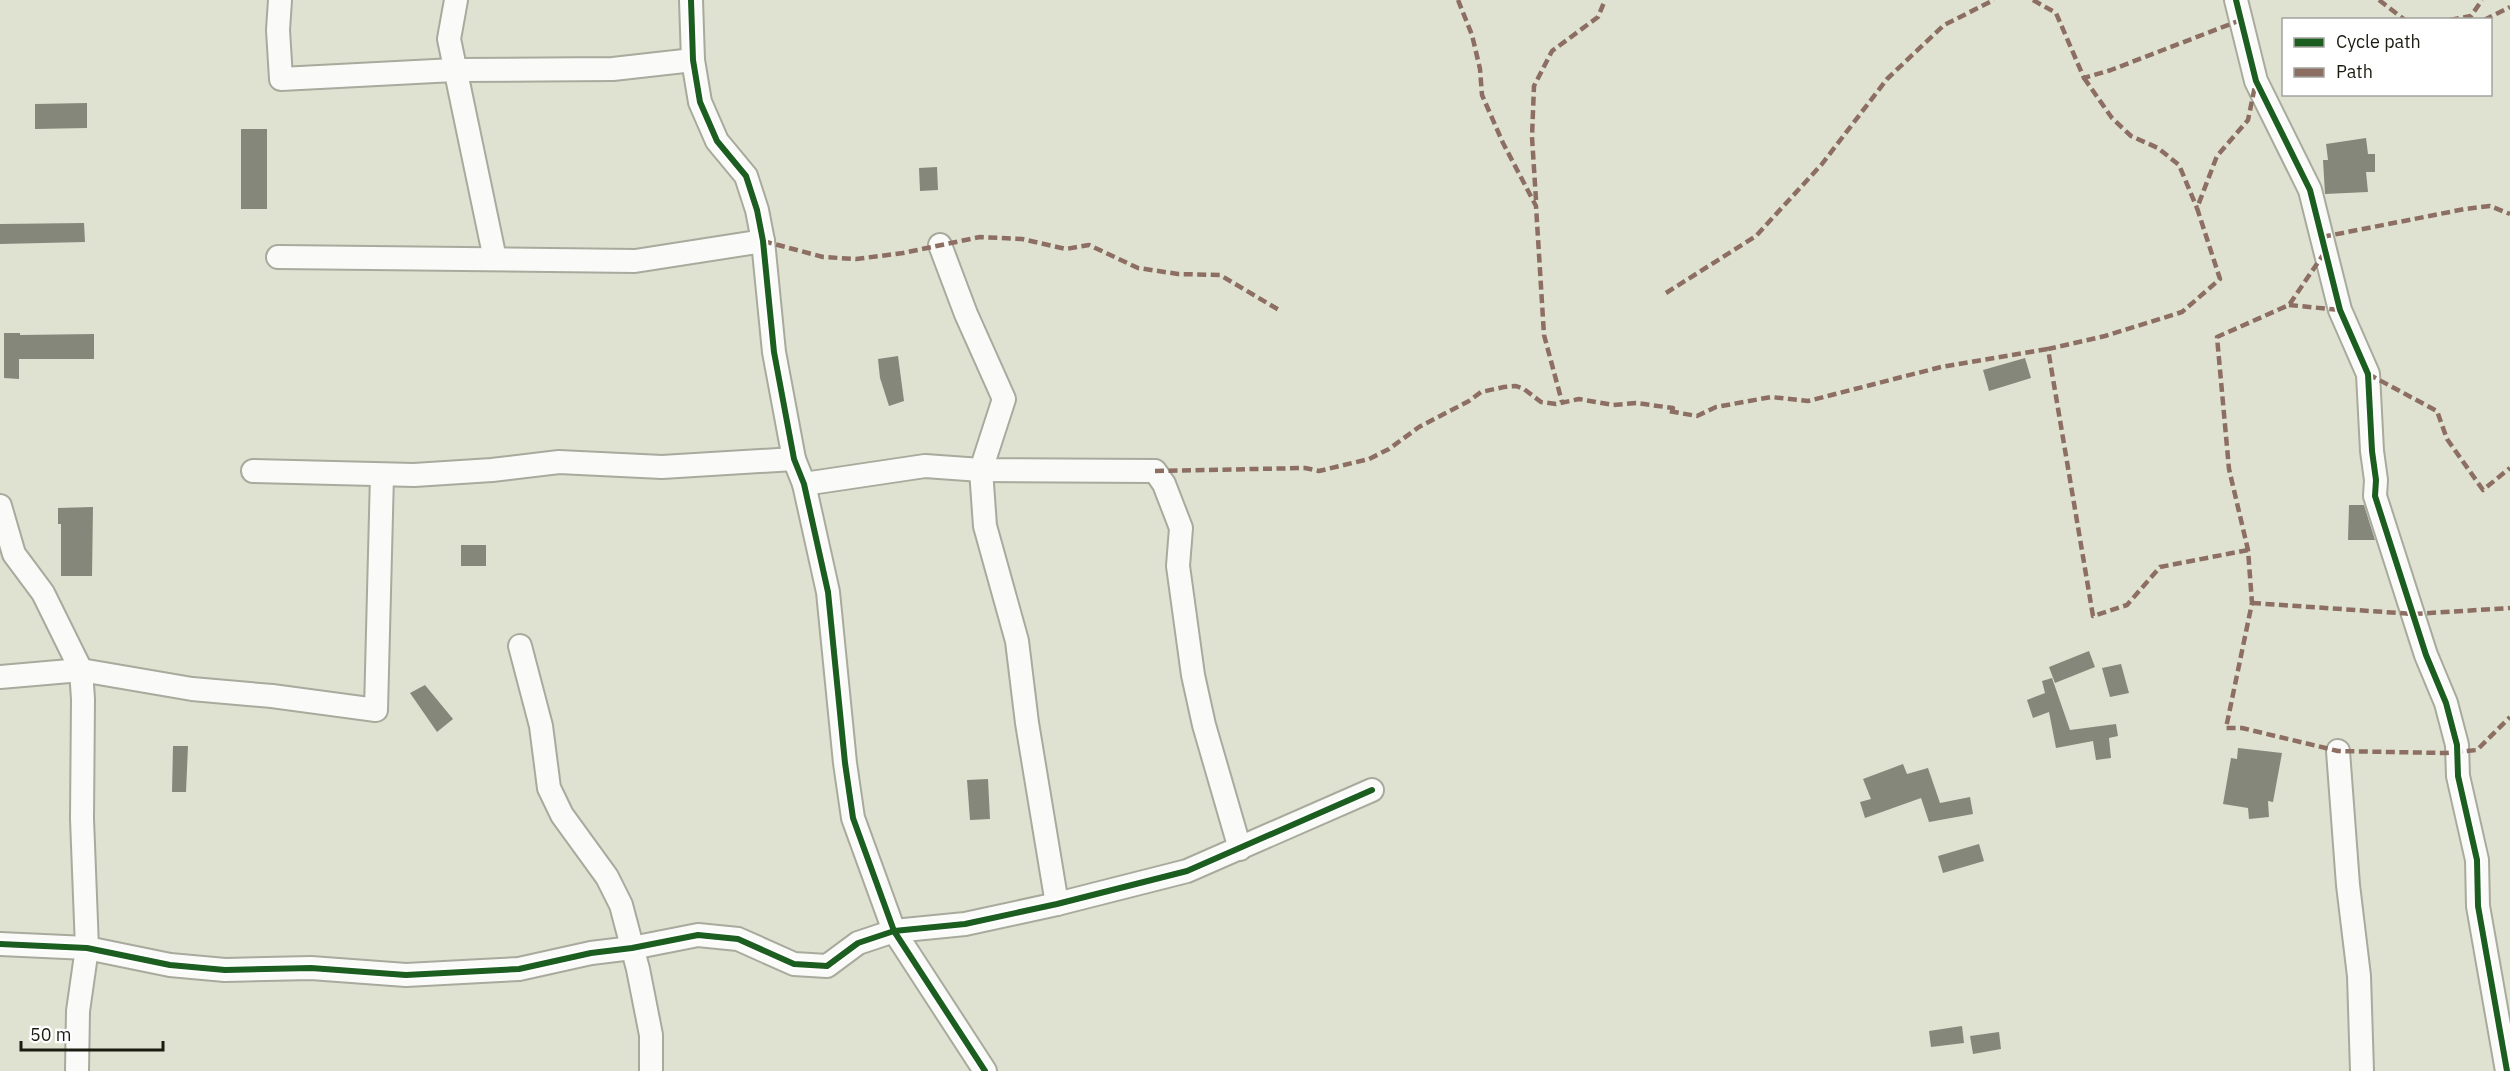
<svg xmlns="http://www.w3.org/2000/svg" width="2510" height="1071" viewBox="0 0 2510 1071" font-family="'IBM Plex Sans',sans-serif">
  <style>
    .building { fill: #85877a }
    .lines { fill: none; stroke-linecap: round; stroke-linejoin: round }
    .street-casing { stroke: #a7aa9c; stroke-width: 26 }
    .street { stroke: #fafbf8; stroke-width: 22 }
    .quiet { stroke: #8d6e63; stroke-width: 4.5; stroke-dasharray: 9 4.5; stroke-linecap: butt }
    .cycleway-casing { stroke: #fff; stroke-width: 10 }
    .cycleway { stroke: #1b5e20; stroke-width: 6 }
  </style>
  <rect width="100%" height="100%" fill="#dfe2d0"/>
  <g class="building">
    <polygon points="87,103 87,128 35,129 35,104"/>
    <rect x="241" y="129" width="26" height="80"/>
    <polygon points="2366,138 2368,154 2375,154 2375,172 2366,172 2368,192 2325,194 2323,160 2328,160 2326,144"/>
    <polygon points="937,167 938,190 920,191 919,168"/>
    <polygon points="84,223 85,242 0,244 0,224"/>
    <polygon points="4,333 20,333 20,335 94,334 94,359 19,359 19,379 4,378"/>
    <polygon points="898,356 904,401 889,406 880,378 878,359"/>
    <polygon points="2025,358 2031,378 1989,391 1983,370"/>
    <polygon points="2349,505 2364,505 2375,540 2348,540"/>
    <polygon points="93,507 92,576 61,576 61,524 58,524 58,508"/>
    <rect x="461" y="545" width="25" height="21"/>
    <polygon points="2089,651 2095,667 2055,683 2049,667"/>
    <polygon points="2121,664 2129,693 2110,697 2102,668"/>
    <polygon points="2052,678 2070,730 2116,724 2118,736 2109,738 2111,758 2096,760 2093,741 2056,748 2049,712 2033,718 2027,700 2045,693 2042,681"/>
    <polygon points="425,685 453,719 437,732 410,693"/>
    <polygon points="173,746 188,746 186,792 172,792"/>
    <polygon points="2238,748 2282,753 2273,802 2268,801 2269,817 2249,819 2248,808 2223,804 2231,758 2237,759"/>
    <polygon points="1903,764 1907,774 1928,768 1940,803 1970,797 1973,814 1929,822 1921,798 1865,818 1860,802 1871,799 1863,779"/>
    <polygon points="988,779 990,819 970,820 967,780"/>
    <polygon points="1979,844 1984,861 1943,873 1938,856"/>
    <polygon points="1962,1026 1964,1043 1931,1047 1929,1031"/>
    <polygon points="1999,1032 2001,1049 1973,1054 1970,1036"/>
  </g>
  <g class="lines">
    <g class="street-casing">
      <g id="street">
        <polyline points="280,0 278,30 281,79 454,70 613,69 693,60"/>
        <polyline points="456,0 449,39 495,259"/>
        <polyline points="691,0 693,60 700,102 717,141 746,176 757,210 763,241 774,352 794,459 804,484 828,592 845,763 853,818 894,931 985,1071"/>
        <polyline points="2236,0 2256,81 2310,190 2340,310 2368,374 2372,451 2376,480 2375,496 2426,655 2446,703 2457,745 2458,776 2477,860 2478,906 2507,1071"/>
        <polyline points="940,245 966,314 1004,399 981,470 985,526 1017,641 1027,723 1057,904"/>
        <polyline points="278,257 635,261 763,241"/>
        <polyline points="253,471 414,475 492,470 559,462 662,467 794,459"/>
        <polyline points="804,484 925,466 981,470 1155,471 1164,484 1181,528 1178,566 1193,675 1204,725 1240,849"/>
        <polyline points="0,506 14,554 43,593 81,670 83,699 82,819 87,948 78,1011 77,1071"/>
        <polyline points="520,646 541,726 549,788 562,815 607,877 621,905 638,969 651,1035 651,1071"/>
        <polyline points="0,677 81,670 192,689 272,696 376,710 382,475"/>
        <polyline points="2338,751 2348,885 2359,976 2362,1071"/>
        <polyline points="0,944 87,948 170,965 225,970 311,968 406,975 519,969 591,953 632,948 698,935 738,939 794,964 827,966 858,943 894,931 965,924 1057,904 1187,871 1372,790"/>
      </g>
    </g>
    <use href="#street" class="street"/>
    <g class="quiet">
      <polyline points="1458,0 1472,35 1480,69 1482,95 1503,143 1536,206 1544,335 1562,402"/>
      <polyline points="2033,0 2056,13 2084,78 2111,70 2241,20"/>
      <polyline points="2379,0 2405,20"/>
      <polyline points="2450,20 2471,16 2482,0"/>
      <polyline points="2484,20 2510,7"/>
      <polyline points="2084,78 2112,118 2131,136 2158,148 2179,165 2197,208"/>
      <polyline points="1536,200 1532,137 1534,86 1552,51 1598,17 1605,0"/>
      <polyline points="2322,237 2465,209 2490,206 2510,214"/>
      <polyline points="763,241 823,257 856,259 903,253 980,237 1022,239 1066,249 1089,245 1138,268 1178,274 1220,275 1279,310"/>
      <polyline points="2325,252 2289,305 2217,337 2229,469 2248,550 2252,603 2226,728 2242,728 2338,751 2445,753 2477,750 2510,717"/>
      <polyline points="1666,293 1756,236 1822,164 1887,79 1944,25 1994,0"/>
      <polyline points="2289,305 2340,310"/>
      <polyline points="2368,374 2437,411 2447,439 2483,490 2510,468"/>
      <polyline points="1155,471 1305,468 1319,471 1369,459 1389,449 1419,427 1469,401 1481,392 1504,387 1516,386 1524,389 1541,402 1556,404 1579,399 1613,405 1636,403 1673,408 1668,411 1697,416 1716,407 1771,397 1808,401 1941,367 2048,349"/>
      <polyline points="2248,550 2160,567 2127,605 2093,616 2048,349 2105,336 2182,312 2220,279 2197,208 2217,156 2248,120 2256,81"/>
      <polyline points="2252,603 2414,614 2510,608"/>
    </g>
    <g class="cycleway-casing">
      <g id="cycleway">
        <polyline points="691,0 693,60 700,102 717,141 746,176 757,210 763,241 774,352 794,459 804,484 828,592 845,763 853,818 894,931 985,1071"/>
        <polyline points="2236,0 2256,81 2310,190 2340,310 2368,374 2372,451 2376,480 2375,496 2426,655 2446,703 2457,745 2458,776 2477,860 2478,906 2507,1071"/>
        <polyline points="0,944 87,948 170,965 225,970 311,968 406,975 519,969 591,953 632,948 698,935 738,939 794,964 827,966 858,943 894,931 965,924 1057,904 1187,871 1372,790"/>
      </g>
    </g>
    <use href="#cycleway" class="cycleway"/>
  </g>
  <rect x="2282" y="18" width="210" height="78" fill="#ffffff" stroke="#a3a49f" stroke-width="1.5"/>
  <rect x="2294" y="38" width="30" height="9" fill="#1b5e20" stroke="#a3a49f" stroke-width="1.5"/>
  <text x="2336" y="48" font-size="18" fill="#1a1c10">Cycle path</text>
  <rect x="2294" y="68" width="30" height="9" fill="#8d6e63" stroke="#a3a49f" stroke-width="1.5"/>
  <text x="2336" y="78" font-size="18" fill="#1a1c10">Path</text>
  <path d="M21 1041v9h142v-9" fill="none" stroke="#1a1c10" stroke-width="3"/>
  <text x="30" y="1041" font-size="18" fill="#1a1c10" stroke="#ffffff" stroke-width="4.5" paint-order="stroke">50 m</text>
</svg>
